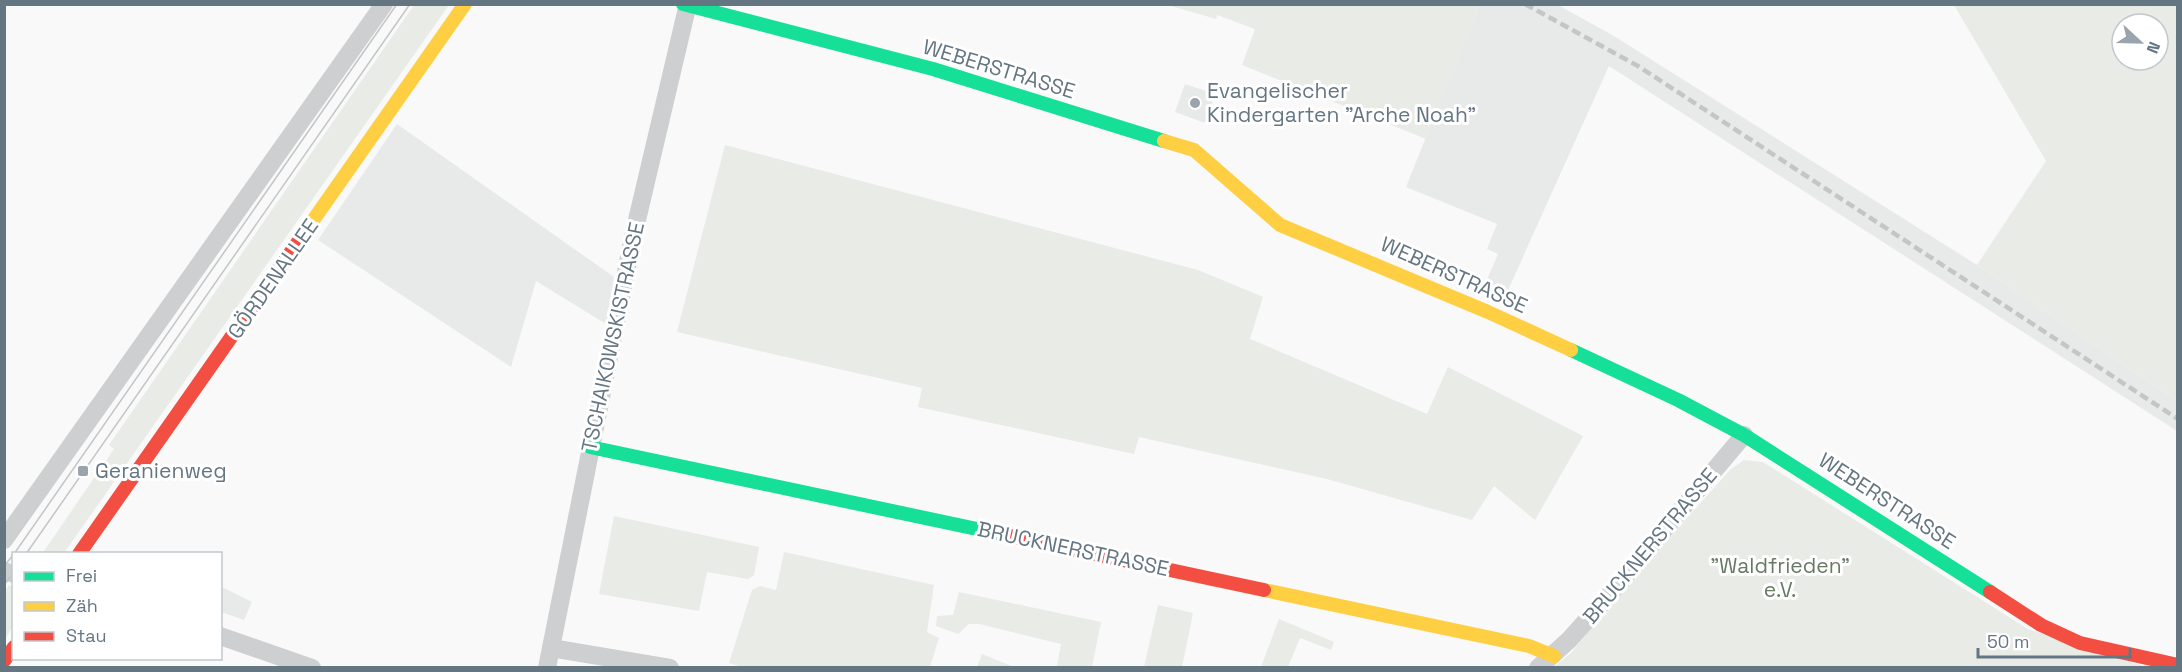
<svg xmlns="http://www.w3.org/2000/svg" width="2182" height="672" viewBox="0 0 2182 672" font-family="'Space Grotesk',sans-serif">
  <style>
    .built { fill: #e8e9e9 }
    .green { fill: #e8ebe6; fill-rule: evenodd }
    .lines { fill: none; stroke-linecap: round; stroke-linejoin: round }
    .street { stroke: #cecfd0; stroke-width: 18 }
    .fast { stroke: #16e098; stroke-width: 14 }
    .slow { stroke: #ffcf43; stroke-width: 14 }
    .jam { stroke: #f24e42; stroke-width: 14 }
    .tram { stroke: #c3c5c6; stroke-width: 1.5 }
    .rail { stroke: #c3c5c6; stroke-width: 4.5; stroke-dasharray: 9 4.5; stroke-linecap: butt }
    .poi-dot { fill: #99a4ac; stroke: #fff; stroke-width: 2 }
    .labels { text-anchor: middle; stroke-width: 6; stroke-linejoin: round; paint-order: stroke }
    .street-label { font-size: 21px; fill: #657683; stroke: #fff }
    .poi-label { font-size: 21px; fill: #657683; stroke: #fff; text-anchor: start }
    .park-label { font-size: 21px; fill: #687a64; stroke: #fff }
  </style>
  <rect width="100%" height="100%" fill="#f9f9f9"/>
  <g class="built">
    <polygon points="1479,5 1558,5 1614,36 1977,265 2177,401 2177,431 1609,66 1504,299 1483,289 1498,254 1487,249 1497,224 1406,187"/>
    <polygon points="1185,84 1215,94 1205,123 1175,112"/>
    <polygon points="397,124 614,277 606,324 536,281 511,367 318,240"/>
    <polygon points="220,586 252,602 244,620 221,612"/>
  </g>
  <g class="green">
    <polygon points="414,5 449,5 64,553 42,554 114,449 109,445"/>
    <polygon points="1168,5 1479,5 1426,139 1242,65 1255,29 1217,15 1216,19"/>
    <path d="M 1954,5 L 2177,5 L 2177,401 L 1977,265 L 2046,161 ZM 2122,24 L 2158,24 L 2158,60 L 2122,60 Z"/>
    <polygon points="725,145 1198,270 1263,297 1250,339 1427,414 1448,367 1583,436 1535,520 1494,486 1472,520 1327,479 1139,437 1134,454 918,407 922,388 677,332"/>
    <polygon points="1744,460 1763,462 2028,629 2149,668 1553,668 1571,653 1616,597 1730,470"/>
    <polygon points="614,516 759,547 754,575 748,579 707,572 699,611 599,594"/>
    <polygon points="784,552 934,585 927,632 939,638 930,667 746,668 729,663 752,590 760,586 776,590"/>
    <polygon points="9,585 13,588 13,626 5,639 5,591"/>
    <polygon points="959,592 1101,622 1092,667 1057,667 1061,644 979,624 969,624 958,634 936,626 937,616 953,615"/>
    <polygon points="1158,605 1193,613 1182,667 1144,667"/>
    <polygon points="1279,619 1334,642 1331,650 1300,638 1288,667 1261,667"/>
    <polygon points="982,654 1014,667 977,667"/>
  </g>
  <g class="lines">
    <g class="street">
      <polyline points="4,540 384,4"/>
      <polyline points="4,571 14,574"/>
      <polyline points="220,636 312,668"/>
      <polyline points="551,648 670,668"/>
      <polyline points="547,668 633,237 687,8"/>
      <polyline points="1538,668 1569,640 1604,601 1744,435"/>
    </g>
    <g class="fast">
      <polyline points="683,4 933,69 1164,141"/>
      <polyline points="1571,350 1678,400 1744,435 1990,592"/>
      <polyline points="590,447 1010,536"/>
    </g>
    <g class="slow">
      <polyline points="1164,141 1194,150 1280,225 1488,312 1571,350"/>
      <polyline points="300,239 465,4"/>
      <polyline points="1264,590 1529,646 1554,656"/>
    </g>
    <g class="jam">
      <polyline points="1010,536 1264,590"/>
      <polyline points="79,554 300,239"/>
      <polyline points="1990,592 2041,625 2080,643 2178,665"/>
      <polyline points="4,661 14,647"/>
    </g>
    <g class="tram">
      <polyline points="14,554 397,4"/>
      <polyline points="26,554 410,4"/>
      <polyline points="4,566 14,554"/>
      <polyline points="4,585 14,572"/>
    </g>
    <polyline class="rail" points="1525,4 1638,66 2178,419"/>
  </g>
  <g class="poi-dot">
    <circle cx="1195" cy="103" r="6"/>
    <rect x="77" y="465" width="12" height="12" rx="3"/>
  </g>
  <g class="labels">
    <g class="street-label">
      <text transform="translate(999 69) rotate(17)" y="7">WEBERSTRASSE</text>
      <text transform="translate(1454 275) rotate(24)" y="7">WEBERSTRASSE</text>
      <text transform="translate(273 279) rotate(-55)" y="7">GÖRDENALLEE</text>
      <text transform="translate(613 337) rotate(-78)" y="7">TSCHAIKOWSKISTRASSE</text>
      <text transform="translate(1887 501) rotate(33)" y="7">WEBERSTRASSE</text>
      <text transform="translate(1650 546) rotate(-50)" y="7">BRUCKNERSTRASSE</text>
      <text transform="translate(1073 549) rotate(12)" y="7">BRUCKNERSTRASSE</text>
    </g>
    <g class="poi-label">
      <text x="1207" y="98">Evangelischer<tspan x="1207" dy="24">Kindergarten "Arche Noah"</tspan></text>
      <text x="95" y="478">Geranienweg</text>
    </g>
    <g class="park-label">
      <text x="1780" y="573">"Waldfrieden"<tspan x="1780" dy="24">e.V.</tspan></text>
    </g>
  </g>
  <rect width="2182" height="672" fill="none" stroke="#657683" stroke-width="12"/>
  <rect x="12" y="552" width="210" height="108" fill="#ffffff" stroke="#c1c8cd" stroke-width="1.5"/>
  <rect x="24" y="572" width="30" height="9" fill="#16e098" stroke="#c1c8cd" stroke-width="1.5"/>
  <text x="66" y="582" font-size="18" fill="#657683">Frei</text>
  <rect x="24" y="602" width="30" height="9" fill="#ffcf43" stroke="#c1c8cd" stroke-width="1.5"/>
  <text x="66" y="612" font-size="18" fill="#657683">Zäh</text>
  <rect x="24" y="632" width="30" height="9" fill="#f24e42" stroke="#c1c8cd" stroke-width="1.5"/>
  <text x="66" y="642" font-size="18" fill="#657683">Stau</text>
  <g transform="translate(2140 42) rotate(112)"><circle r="28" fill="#ffffff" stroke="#c1c8cd" stroke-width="1.5"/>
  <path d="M0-4.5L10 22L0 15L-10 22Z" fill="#99a4ac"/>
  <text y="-9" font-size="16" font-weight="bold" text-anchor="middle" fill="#657683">N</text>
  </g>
  <path d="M1978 648v9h152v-9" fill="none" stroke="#657683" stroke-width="3"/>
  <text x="1987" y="648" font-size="18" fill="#657683" stroke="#ffffff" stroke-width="4.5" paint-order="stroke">50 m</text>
</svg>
